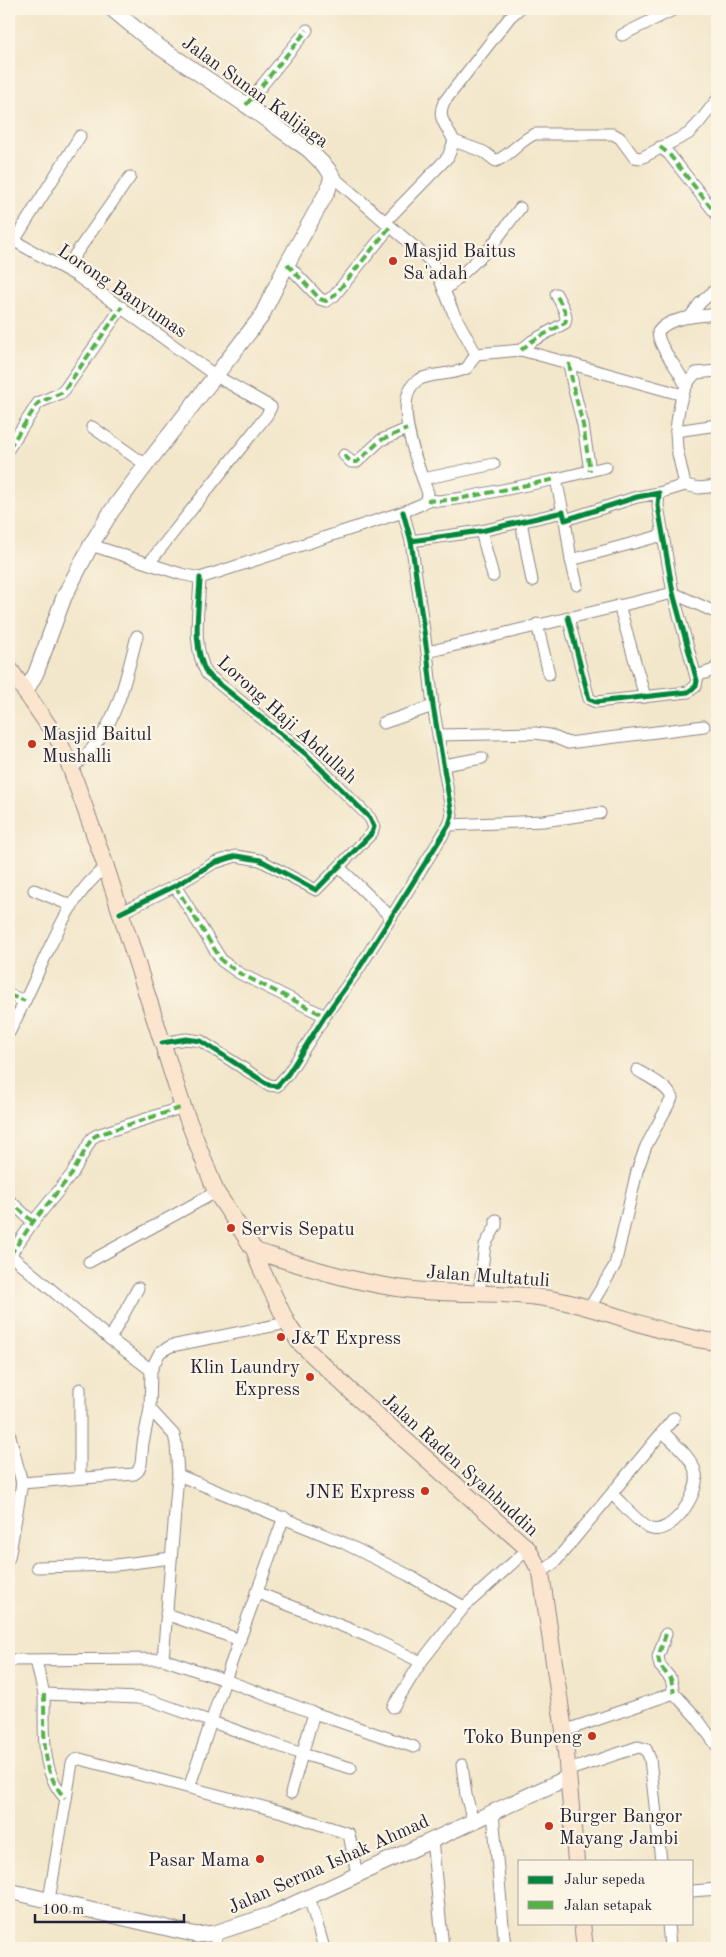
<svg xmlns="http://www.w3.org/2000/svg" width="726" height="1957" viewBox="0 0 726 1957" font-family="'Old Standard TT',serif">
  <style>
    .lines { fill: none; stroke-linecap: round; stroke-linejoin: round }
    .minor-casing { stroke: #8a8483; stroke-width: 13 }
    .tertiary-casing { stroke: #8a8483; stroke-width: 17 }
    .secondary-casing { stroke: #8a8483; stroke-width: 18 }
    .minor { stroke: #fff; stroke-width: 11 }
    .tertiary { stroke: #fff; stroke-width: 15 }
    .secondary { stroke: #fbe5cf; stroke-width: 16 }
    .quiet { stroke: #55b146; stroke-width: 4; stroke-dasharray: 8 4; stroke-linecap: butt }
    .cycleway-casing { stroke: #fcf5e5; stroke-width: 8 }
    .cycleway { stroke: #00873e; stroke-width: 5 }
    .poi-dot { fill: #c8321e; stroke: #fcf5e5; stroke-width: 2 }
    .labels { text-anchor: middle; stroke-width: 4.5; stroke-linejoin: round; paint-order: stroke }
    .street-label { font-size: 19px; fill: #22223b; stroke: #fcf5e5 }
    .poi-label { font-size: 19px; fill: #22223b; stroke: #fcf5e5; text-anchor: start }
  </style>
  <rect width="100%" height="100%" fill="#fcf5e5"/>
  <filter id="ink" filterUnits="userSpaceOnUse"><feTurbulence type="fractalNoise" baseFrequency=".02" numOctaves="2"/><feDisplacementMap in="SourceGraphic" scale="10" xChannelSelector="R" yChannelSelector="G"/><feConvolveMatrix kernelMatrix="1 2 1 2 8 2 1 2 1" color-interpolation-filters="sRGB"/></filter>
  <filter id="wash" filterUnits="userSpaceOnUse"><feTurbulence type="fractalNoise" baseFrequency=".0096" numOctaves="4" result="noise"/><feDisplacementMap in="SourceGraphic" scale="20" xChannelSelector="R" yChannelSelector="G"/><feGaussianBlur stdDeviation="1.12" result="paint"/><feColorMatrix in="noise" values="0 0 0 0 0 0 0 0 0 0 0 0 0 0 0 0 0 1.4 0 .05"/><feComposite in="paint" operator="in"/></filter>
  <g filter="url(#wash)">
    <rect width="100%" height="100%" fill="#f3e7cb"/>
  </g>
  <g filter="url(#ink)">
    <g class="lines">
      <g class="minor-casing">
        <g id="minor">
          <polyline points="622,35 675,9"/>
          <polyline points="246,105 307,30"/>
          <path d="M 454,141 L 484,152 L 496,161 C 511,155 520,140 535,134 L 613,134 L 620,138 L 634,157 L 641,158 L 688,134 L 697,125 L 717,100"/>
          <polyline points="660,147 669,154 717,215"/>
          <polyline points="332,176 433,263 453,312 476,354"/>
          <path d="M 385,222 L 448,157 L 454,141 C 447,125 436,119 444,102 L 510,17 L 519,9"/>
          <polyline points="9,238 77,276 216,376 271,407 267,415 149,563"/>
          <polyline points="14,241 80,136"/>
          <polyline points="287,264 320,299 326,301 334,296 390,227"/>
          <polyline points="65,269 130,177"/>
          <polyline points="444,291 490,248 520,208"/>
          <polyline points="690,317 700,303 717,288"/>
          <path d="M 521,350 L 532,341 L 565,323 C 569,314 560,303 556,294"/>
          <polyline points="476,354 521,350 683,395"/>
          <polyline points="569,363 573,386 583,425 590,471"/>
          <path d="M 685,385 C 679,367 659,350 658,332 C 667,317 701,316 717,314"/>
          <polyline points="92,427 146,465"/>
          <path d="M 676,431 C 678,411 681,387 696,373 L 717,371"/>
          <polyline points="9,448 38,403 61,393 65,389 122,307"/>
          <polyline points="344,455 351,462 357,462 381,440 407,429"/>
          <polyline points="423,479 494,464"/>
          <polyline points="685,485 677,449 676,431 717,425"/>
          <polyline points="659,493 685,485 699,488 717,486"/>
          <path d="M 427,500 L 428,493 C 419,469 390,397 418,380 C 433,372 452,376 467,368 L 476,354"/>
          <polyline points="563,512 556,479 606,467"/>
          <polyline points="565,520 571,560 663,535"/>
          <polyline points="521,521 532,581"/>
          <polyline points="481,531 493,576"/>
          <polyline points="411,541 481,531 563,512 565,520 637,497 659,493 658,506 673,593 697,681 696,686 688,692 596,702 589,699 568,617"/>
          <polyline points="91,545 181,574 200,578 403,512 422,504 427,500 439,501 463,498 556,479"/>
          <polyline points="571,560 577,585"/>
          <polyline points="619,605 645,697"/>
          <polyline points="537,624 549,674"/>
          <polyline points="427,652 673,593 717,613"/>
          <polyline points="696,676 714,670 717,666"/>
          <polyline points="383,723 433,706"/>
          <polyline points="439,735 535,733 549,735 568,743 704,726"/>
          <polyline points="444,765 482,758"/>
          <path d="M 71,769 C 79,762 87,755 93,747 C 119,717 127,673 137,636"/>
          <polyline points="449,825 543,821 600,813"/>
          <polyline points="339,867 390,916"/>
          <polyline points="175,886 222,961 239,973 325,1016"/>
          <polyline points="34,890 72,906"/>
          <path d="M 120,913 L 175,886 L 214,863 L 236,856 L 260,860 L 316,890 L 372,833 L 374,827 L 370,818 L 306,754 L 207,674 C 191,645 199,610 200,578"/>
          <polyline points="9,995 25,1001"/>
          <path d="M 9,1033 C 19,1012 30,992 39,970 C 56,934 73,892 106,867"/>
          <polyline points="162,1043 186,1039 201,1041 269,1085 277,1086 288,1074 325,1016 358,970 449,825 452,815 433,706 427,652 411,541 403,512"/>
          <polyline points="9,1200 33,1222"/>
          <polyline points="9,1254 110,1339 151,1370 160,1352 171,1346 287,1323"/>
          <polyline points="10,1255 33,1222 72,1174 92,1138 97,1135 183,1107"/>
          <polyline points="89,1262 216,1192"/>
          <polyline points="479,1293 485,1245 496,1226 496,1220"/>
          <path d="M 590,1307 L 615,1265 L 637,1171 L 646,1146 L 672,1098 C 668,1086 648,1077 637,1070"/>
          <polyline points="110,1339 138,1288"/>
          <polyline points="9,1432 22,1483"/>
          <polyline points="178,1475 344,1543 408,1575 464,1607"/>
          <polyline points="80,1477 80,1389"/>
          <path d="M 612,1494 C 622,1503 638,1523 649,1528 C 670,1538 700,1494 696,1474 C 692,1457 675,1444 663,1432"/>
          <polyline points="9,1558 22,1483 134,1474 138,1471 141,1464 143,1443 150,1409"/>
          <polyline points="37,1567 116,1565 171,1558"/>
          <polyline points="541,1573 555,1562 674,1418"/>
          <polyline points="256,1592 367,1636 421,1662 464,1607 528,1549"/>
          <polyline points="166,1614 240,1640"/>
          <polyline points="666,1634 658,1657 660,1666 671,1679 674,1693"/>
          <polyline points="163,1659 225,1680 314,1713 414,1747"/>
          <polyline points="9,1660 163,1659 178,1475 176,1444 174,1435 150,1409 151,1370"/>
          <polyline points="36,1661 44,1694 138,1698 153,1701 302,1754 351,1768"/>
          <path d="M 44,1694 C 45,1729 39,1770 65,1798"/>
          <polyline points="393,1707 421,1662"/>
          <polyline points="564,1731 674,1693 696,1717 717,1746"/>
          <polyline points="462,1765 466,1795 473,1821"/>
          <polyline points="566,1771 638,1747 646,1749 650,1759 661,1861"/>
          <polyline points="191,1782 225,1680 284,1517"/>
          <polyline points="291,1793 314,1713"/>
          <polyline points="493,1813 505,1948"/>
          <polyline points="432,1840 443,1948"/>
          <polyline points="692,1891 717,1889"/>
          <polyline points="309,1897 324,1948"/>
          <polyline points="49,1900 72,1763 75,1760 80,1759 286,1813 349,1834 357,1875"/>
          <polyline points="668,1923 670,1948"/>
          <polyline points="215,1933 217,1948"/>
        </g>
      </g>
      <g class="tertiary-casing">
        <g id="tertiary">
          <polyline points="25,693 36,673 64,597 91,545 111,512 146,465 261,317 287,264 328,190 332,176 327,168 309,150 246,105 152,42 112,9"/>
          <polyline points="9,1891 197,1935 215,1933 270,1915 567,1778"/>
        </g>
      </g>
      <g class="secondary-casing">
        <g id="secondary">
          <polyline points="9,668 59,741 71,769 106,867 183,1107 216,1192 255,1251 259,1264 287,1323 300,1343 358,1398 528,1549 541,1573 564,1731 576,1861"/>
          <path d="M 255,1251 C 307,1267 358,1284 413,1290 C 460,1295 509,1291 556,1300 C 612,1310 661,1336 717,1342"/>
          <polyline points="582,1923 585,1948"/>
        </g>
      </g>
      <use href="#minor" class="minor"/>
      <use href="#tertiary" class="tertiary"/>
      <use href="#secondary" class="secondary"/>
      <g class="quiet">
        <polyline points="246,105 307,30"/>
        <polyline points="660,147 669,154 717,215"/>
        <polyline points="287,264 320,299 326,301 334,296 390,227"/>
        <path d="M 521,350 L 532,341 L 565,323 C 569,314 560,303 556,294"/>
        <polyline points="569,363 573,386 583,425 590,471"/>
        <polyline points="9,448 38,403 61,393 65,389 122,307"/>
        <polyline points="344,455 351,462 357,462 381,440 407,429"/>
        <polyline points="427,500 439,501 463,498 556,479"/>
        <polyline points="175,886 222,961 239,973 325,1016"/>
        <polyline points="9,995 25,1001"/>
        <polyline points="9,1200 33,1222"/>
        <polyline points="10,1255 33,1222 72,1174 92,1138 97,1135 183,1107"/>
        <polyline points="666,1634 658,1657 660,1666 671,1679 674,1693"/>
        <path d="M 44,1694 C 45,1729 39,1770 65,1798"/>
      </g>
      <g class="cycleway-casing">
        <g id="cycleway">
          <polyline points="411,541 481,531 563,512 565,520 637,497 659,493 658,506 673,593 697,681 696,686 688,692 596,702 589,699 568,617"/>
          <path d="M 120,913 L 175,886 L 214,863 L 236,856 L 260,860 L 316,890 L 372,833 L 374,827 L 370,818 L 306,754 L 207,674 C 191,645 199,610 200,578"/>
          <polyline points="162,1043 186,1039 201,1041 269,1085 277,1086 288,1074 325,1016 358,970 449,825 452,815 433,706 427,652 411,541 403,512"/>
        </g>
      </g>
      <use href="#cycleway" class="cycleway"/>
    </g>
  </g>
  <g class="poi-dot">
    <circle cx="393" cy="261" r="5"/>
    <circle cx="32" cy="744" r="5"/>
    <circle cx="231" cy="1228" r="5"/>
    <circle cx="281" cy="1337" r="5"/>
    <circle cx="310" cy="1377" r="5"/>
    <circle cx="425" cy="1491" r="5"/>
    <circle cx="592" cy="1736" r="5"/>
    <circle cx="549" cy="1826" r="5"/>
    <circle cx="260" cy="1859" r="5"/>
  </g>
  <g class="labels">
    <g class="street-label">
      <text transform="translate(256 91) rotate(36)" y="7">Jalan Sunan Kalijaga</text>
      <text transform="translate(123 290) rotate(34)" y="7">Lorong Banyumas</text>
      <text transform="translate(288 719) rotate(42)" y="7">Lorong Haji Abdullah</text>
      <text transform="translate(488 1275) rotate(4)" y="7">Jalan Multatuli</text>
      <text transform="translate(461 1464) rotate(42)" y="7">Jalan Raden Syahbuddin</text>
      <text transform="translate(328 1863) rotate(-24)" y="7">Jalan Serma Ishak Ahmad</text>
    </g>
    <g class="poi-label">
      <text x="403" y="257">Masjid Baitus<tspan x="403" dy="22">Sa'adah</tspan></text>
      <text x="42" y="740">Masjid Baitul<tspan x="42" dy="22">Mushalli</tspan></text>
      <text x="241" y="1235">Servis Sepatu</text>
      <text x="291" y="1344">J&amp;T Express</text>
      <text x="300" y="1373" text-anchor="end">Klin Laundry<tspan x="300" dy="22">Express</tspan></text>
      <text x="415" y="1498" text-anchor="end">JNE Express</text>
      <text x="582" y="1743" text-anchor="end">Toko Bunpeng</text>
      <text x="559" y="1822">Burger Bangor<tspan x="559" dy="22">Mayang Jambi</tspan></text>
      <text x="250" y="1866" text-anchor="end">Pasar Mama</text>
    </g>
  </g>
  <rect width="726" height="1957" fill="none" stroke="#fcf5e5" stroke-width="30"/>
  <rect x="518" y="1860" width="175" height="65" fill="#fcf5e5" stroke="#a5a1a1"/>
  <rect x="528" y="1876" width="25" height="8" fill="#00873e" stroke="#a5a1a1"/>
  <text x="564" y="1884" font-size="15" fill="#22223b">Jalur sepeda</text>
  <rect x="528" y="1901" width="25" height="8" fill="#55b146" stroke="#a5a1a1"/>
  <text x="564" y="1910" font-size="15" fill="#22223b">Jalan setapak</text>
  <path d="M35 1914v8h149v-8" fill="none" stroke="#22223b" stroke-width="2.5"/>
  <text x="42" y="1914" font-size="15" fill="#22223b" stroke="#fcf5e5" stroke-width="4" paint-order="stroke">100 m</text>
</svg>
